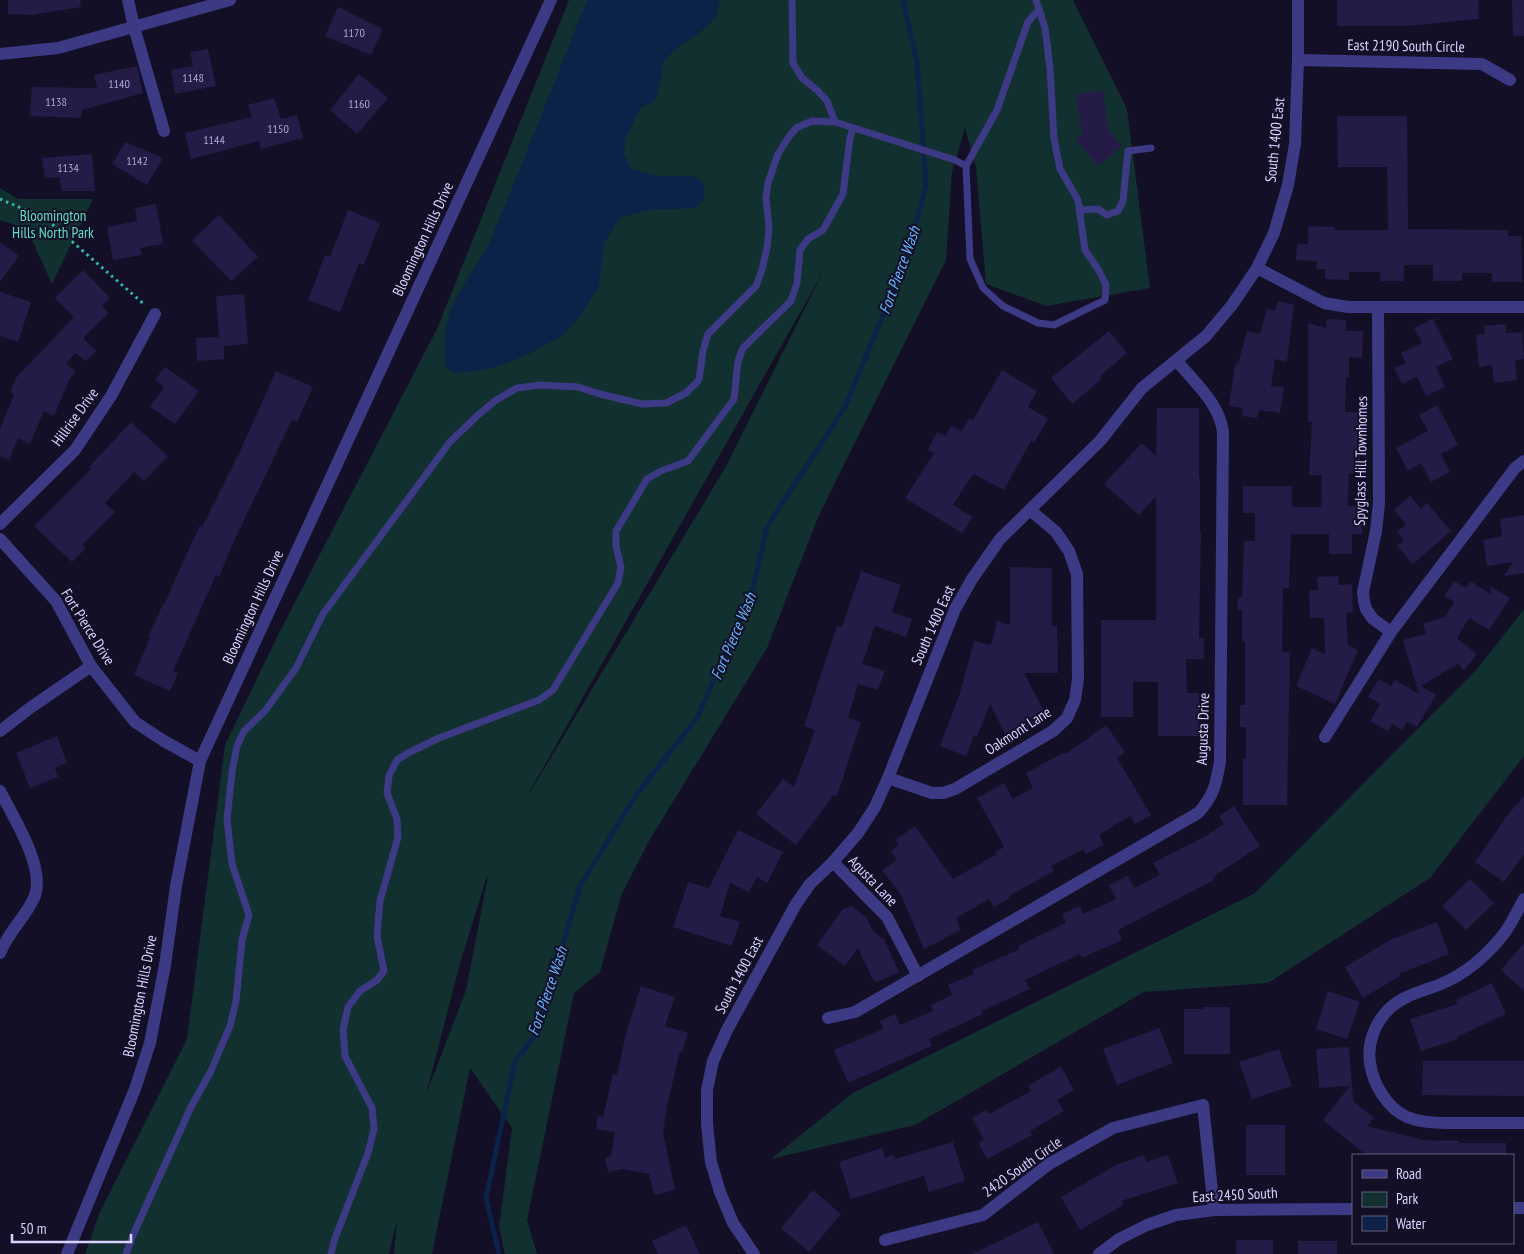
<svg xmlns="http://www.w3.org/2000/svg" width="1524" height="1254" viewBox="0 0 1524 1254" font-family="'PT Sans Narrow',sans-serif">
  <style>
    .green { fill: #12302f; fill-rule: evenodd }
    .water { fill: #0c2248 }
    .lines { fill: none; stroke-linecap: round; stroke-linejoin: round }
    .stream { stroke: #0c2248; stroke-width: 5 }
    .building { fill: #241b47 }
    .path { stroke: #2fb8b0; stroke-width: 3; stroke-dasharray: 2.5 4; stroke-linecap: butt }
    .service { stroke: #3d3a85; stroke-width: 7 }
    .minor { stroke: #3d3a85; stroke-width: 12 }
    .tertiary { stroke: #3d3a85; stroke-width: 12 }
    .labels { text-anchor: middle; stroke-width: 4; stroke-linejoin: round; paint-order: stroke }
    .number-label { font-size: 12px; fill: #aca6d1 }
    .street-label { font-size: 15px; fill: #d9d4ff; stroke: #130f26 }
    .park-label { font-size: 15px; fill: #5fe0c0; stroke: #130f26 }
    .water-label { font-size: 16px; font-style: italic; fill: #62b6ff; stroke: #130f26 }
  </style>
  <rect width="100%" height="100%" fill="#130f26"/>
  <g class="green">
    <path d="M 569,0 L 1073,0 L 1127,109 L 1150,288 L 1046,306 L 986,284 L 976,168 L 965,128 L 952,172 L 946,260 L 819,515 L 767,648 L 649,841 L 621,896 L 600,972 L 574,993 L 527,1220 L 537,1254 L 505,1254 L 499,1227 L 512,1128 L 470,1068 L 432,1254 L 394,1254 L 397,1220 L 389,1254 L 85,1254 L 100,1212 L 187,1039 L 225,745 L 279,633 L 437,329 ZM 823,272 L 725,468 L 529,794 L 529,793 ZM 488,876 L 466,990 L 426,1095 L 459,967 L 486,879 Z"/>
    <polygon points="0,188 18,199 93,199 52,284 27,229 0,220"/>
    <polygon points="1524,609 1524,756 1430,878 1268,983 1144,992 915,1125 771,1159 853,1093 1255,893 1478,668"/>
  </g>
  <path class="water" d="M 587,0 L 720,0 L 716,17 L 704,29 L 674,50 L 663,63 L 658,93 L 653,102 L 640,108 L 625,139 L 624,154 L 630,168 L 657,176 L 691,176 L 701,180 L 705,191 L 702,202 L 694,208 L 647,210 L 619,218 L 604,243 L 599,286 L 579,318 L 560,337 L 527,355 L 490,369 L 455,373 L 446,367 C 444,350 444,335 448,318 C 456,290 478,267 490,241 C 524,161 555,80 587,0 Z"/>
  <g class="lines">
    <polyline class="stream" points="499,1254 486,1198 515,1061 537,1033 580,886 636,795 697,718 751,597 767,527 845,407 908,255 926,185 917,62 903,0"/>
  </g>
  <g class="building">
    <polygon points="8,0 80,0 81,7 31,15 8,14"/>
    <polygon points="1337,0 1478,0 1479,19 1406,26 1337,26"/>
    <polygon points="1512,0 1524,0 1524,36 1513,36"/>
    <polygon points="338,7 383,29 371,55 325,36"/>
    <polygon points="208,49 216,86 175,94 171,70 193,66 190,52"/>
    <polygon points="137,66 143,93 82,110 81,118 30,116 32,87 97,88 94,75"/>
    <polygon points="359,74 388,98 357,134 330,110"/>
    <polygon points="1103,91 1108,129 1122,146 1098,166 1076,140 1082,135 1076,94"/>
    <polygon points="274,98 281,119 297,115 303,138 261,149 259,141 191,159 185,133 252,117 248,105"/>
    <polygon points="1337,116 1407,116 1408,229 1508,230 1508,236 1521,236 1522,282 1492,282 1492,273 1462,273 1462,281 1433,281 1433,265 1404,265 1404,281 1380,281 1380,272 1349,272 1349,280 1325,279 1325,269 1316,269 1317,261 1296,260 1297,244 1308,244 1308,226 1335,227 1335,230 1388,230 1387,167 1338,167"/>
    <polygon points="125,142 163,158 147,185 112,164"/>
    <polygon points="92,154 95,191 62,191 59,177 45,178 42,158"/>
    <polygon points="156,204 163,244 140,248 142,255 113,260 107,227 137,221 135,208"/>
    <polygon points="348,210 380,223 364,265 359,263 340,312 308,300 325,255 330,257"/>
    <polygon points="219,215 258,257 231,281 192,240"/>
    <polygon points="0,242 19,256 0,282"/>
    <polygon points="83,270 110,298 102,306 109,313 83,338 96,351 86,361 75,353 66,363 76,372 70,378 54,416 44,411 30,444 18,438 9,460 0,456 0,429 14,394 10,392 16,378 74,317 55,298"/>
    <polygon points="0,292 31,302 18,342 0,336"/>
    <polygon points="244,294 248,344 224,346 224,359 197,361 196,338 219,337 216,296"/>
    <polygon points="1278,301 1294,305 1287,362 1275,359 1271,386 1284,387 1280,413 1259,410 1257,418 1242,416 1243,408 1229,406 1235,364 1238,364 1247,331 1260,334 1267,309 1275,311"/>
    <polygon points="1327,319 1346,320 1346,331 1363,331 1362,358 1349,357 1349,377 1346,377 1345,412 1365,412 1365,434 1361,434 1359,474 1349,473 1348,493 1348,506 1362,506 1362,534 1352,534 1352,554 1329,554 1329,534 1291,534 1289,588 1283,588 1282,652 1290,652 1287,805 1243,805 1243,759 1246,759 1246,727 1240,727 1240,705 1245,705 1245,642 1242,642 1242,610 1237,610 1238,597 1242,597 1244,541 1255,541 1255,513 1243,513 1243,486 1292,486 1292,507 1321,507 1322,475 1309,475 1312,422 1308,422 1308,323 1326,328"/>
    <polygon points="1433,319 1453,359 1436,367 1445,387 1426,396 1417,377 1402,384 1394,368 1406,363 1401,353 1422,343 1414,328"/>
    <polygon points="1506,324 1506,333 1522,332 1524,359 1515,360 1517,380 1494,383 1492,365 1479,367 1476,335 1485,334 1484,326"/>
    <polygon points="1109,331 1127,353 1100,376 1102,379 1072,404 1051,378"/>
    <polygon points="165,367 199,391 175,424 150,407 164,387 155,380"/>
    <polygon points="1002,370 1037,391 1028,407 1048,419 1034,443 1031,441 1004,490 973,474 953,505 973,517 962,533 905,498 934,453 928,450 937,432 945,436 951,426 962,431 969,418 973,420"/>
    <polygon points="276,371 313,387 297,422 292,420 234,541 219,577 216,575 173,671 178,673 170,691 134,675 150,638 148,637 163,604 164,604 200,525 202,527 241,449"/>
    <polygon points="1437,405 1458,445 1441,454 1450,472 1431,482 1421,463 1408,471 1396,448 1428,431 1419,415"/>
    <polygon points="1157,408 1199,408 1199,478 1200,478 1200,531 1201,531 1199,638 1204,638 1204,659 1186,659 1187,693 1199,693 1199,736 1158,736 1158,682 1133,682 1133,717 1101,717 1101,620 1156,620 1156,496 1139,515 1104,484 1142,443 1156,456"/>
    <polygon points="131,422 168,456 144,481 134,472 105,503 115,512 82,545 86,548 72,562 34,526 91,469 89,467"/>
    <polygon points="1410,496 1421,509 1427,503 1451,531 1413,564 1397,546 1404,540 1397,532 1406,524 1394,510"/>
    <polygon points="1524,515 1524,573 1504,576 1513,562 1487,566 1483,540 1502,536 1500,519"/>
    <polygon points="1010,567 1052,568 1052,626 1057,626 1058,673 1024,673 1047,717 1007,738 990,704 977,737 974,736 966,756 940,746 961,690 974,641 991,645 997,621 1010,625"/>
    <polygon points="861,571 901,585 892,612 912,619 906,637 875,626 862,664 885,671 878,690 858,684 848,718 861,722 837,796 834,795 796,845 756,814 783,779 794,787 815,730 804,726 837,626 842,627"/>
    <polygon points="1338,576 1339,585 1352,584 1353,612 1346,613 1348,645 1358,650 1335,704 1296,686 1312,648 1325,654 1324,618 1310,618 1309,590 1318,590 1317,577"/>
    <polygon points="1454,581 1466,588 1470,581 1491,594 1490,586 1510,598 1489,630 1469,618 1457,638 1477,654 1464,670 1458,664 1421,686 1436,695 1417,727 1407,722 1402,730 1392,724 1388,731 1370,721 1380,704 1368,697 1379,679 1391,686 1395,680 1419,694 1403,640 1426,634 1423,624 1445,617 1454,602 1444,596"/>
    <polygon points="1106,725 1125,752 1117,758 1151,815 1135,824 1130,816 1099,835 1104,845 1086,854 1083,849 1051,866 1054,871 1009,896 1010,898 994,907 989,899 956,918 961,930 924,949 901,895 882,870 897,860 891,851 899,845 895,840 915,826 953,879 997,854 995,852 1004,847 977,798 1004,783 1013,799 1033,788 1026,773 1065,752 1066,754"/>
    <polygon points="57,736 67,763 55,768 58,777 30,788 16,753"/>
    <polygon points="1524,796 1524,854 1504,882 1475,862 1506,817"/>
    <polygon points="1234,806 1260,846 1213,877 1214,880 1118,930 1122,940 1082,958 1080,954 1025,980 1030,989 982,1011 983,1014 929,1039 932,1046 848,1083 834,1050 883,1029 880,1021 895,1014 900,1025 933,1011 931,1005 952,995 948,985 974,974 972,970 1020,949 1018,946 1066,923 1062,914 1080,906 1083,914 1116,899 1109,885 1128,876 1134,888 1160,875 1153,863 1202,838 1224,824 1219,816"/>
    <polygon points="738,830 783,852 767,883 757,877 749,892 730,883 720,916 740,922 732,946 673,927 688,882 709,888"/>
    <polygon points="1470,879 1494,903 1466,930 1442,906"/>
    <polygon points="851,906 866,917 873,931 884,939 899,972 877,982 872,978 858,948 845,966 817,945 843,909"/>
    <polygon points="1437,922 1449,954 1399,974 1400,976 1363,998 1345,967 1392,939"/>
    <polygon points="1524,943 1524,991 1501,970"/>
    <polygon points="1492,983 1506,1014 1457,1037 1458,1039 1421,1051 1410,1019 1458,1004 1456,1000"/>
    <polygon points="641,986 675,997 665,1026 688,1033 682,1052 680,1051 667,1106 663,1132 675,1190 654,1195 649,1174 622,1169 608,1172 605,1158 611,1156 615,1132 596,1129 598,1116 603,1117 613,1074 617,1075 626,1033"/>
    <polygon points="1328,991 1360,1002 1347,1039 1316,1029"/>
    <polygon points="1203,1007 1230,1007 1230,1054 1184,1054 1184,1009 1203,1009"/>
    <polygon points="1159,1028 1173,1063 1117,1085 1103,1049"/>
    <polygon points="1349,1047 1353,1101 1374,1118 1367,1126 1424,1140 1459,1141 1459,1143 1506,1143 1506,1155 1366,1155 1323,1120 1350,1086 1319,1088 1316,1049"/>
    <polygon points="1279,1049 1292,1086 1252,1099 1239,1062"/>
    <polygon points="1423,1061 1524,1061 1524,1096 1422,1095"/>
    <polygon points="1061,1066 1074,1090 1057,1100 1064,1111 1030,1131 1032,1135 987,1159 978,1143 984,1140 972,1118 986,1110 989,1114 1031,1091 1028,1086"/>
    <rect x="1246" y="1125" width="39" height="50"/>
    <polygon points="953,1142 965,1181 929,1192 924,1176 851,1199 839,1162 882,1148 885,1158 894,1155 895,1159"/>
    <polygon points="1144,1155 1146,1162 1168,1155 1178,1183 1121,1201 1123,1205 1080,1230 1061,1197 1118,1164"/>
    <polygon points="813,1190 841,1214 809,1252 781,1228"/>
    <polygon points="1038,1222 1054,1254 972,1254"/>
    <polygon points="686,1225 700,1254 658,1254 652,1241"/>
    <rect x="1236" y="1240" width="37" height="14"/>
    <rect x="1298" y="1241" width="39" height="13"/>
  </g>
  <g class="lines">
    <polyline class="path" points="0,199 45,218 145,305"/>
    <g class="service">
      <polyline points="792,0 793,63 802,78 818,91 827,101 835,122"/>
      <polyline points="966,166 997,110 1028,22 1039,9"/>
      <polyline points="1079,210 1098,209 1107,215 1118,211 1123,201 1128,151 1151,148"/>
      <polyline points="126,1254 133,1235 191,1107 211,1071 230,1026 236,1001 242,940 249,915 232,864 227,819 232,772 237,746 244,731 265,711 296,668 323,614 450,442 478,415 496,400 517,388 541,385 578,387 600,394 642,404 666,403 686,393 699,380 703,351 708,334 756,286 762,270 767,248 769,228 766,198 768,183 778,154 788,138 796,128 812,121 835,122 955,160 966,166 970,259 983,288 1003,306 1038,323 1054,325 1105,300 1106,285 1098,269 1085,250 1078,200 1060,169 1054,138 1050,68 1045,28 1036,0"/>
      <polyline points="331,1254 334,1241 368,1153 374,1129 372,1108 345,1056 343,1029 348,1007 360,991 377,980 384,971 377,936 380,901 398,837 397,819 387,793 389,776 397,760 408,753 439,738 539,700 553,690 618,583 621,567 616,546 616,531 647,479 661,471 688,461 734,399 738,361 743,348 791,301 797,283 800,250 808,239 823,230 843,194 850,138 853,128"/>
    </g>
    <g class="minor">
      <polyline points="128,0 134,27 164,131"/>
      <polyline points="0,54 58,48 230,0"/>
      <polyline points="1298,60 1482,64 1510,80"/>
      <polyline points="1257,268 1324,303 1348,307 1524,307"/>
      <polyline points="1378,308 1379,503 1376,531 1363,592 1364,601 1366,609 1373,619 1391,632"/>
      <polyline points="0,524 75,450 111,396 155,314"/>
      <polyline points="0,731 30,708 91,666"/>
      <polyline points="1325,737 1391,632 1515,468 1524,461"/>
      <polyline points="888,778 932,793 943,793 955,789 1053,731 1067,718 1075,700 1078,679 1077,574 1069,551 1056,532 1030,510"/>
      <path d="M 0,791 C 13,817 47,869 34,898 C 25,918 8,932 0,953"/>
      <polyline points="833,862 887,917 918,976"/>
      <path d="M 1524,899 C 1517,911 1511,925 1503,935 C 1487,955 1465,974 1441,984 C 1424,991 1404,995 1390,1008 C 1375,1022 1367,1043 1370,1063 C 1373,1084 1387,1108 1407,1117 C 1425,1124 1444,1123 1463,1123 C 1484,1123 1504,1123 1524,1123"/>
      <path d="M 828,1018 L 855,1012 L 1198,813 C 1214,796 1216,784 1220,762 L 1223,432 C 1219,403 1195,383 1177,361"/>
      <polyline points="885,1240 983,1215 1049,1164 1113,1128 1203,1105 1214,1210"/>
    </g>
    <g class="tertiary">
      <polyline points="0,539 56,601 91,666 135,722 164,741 200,761"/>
      <polyline points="1513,1208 1524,1208"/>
      <polyline points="67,1254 135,1089 150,1043 165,965 176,886 200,761 551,0"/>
      <polyline points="754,1254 733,1223 720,1192 711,1162 707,1124 707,1090 713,1061 727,1030 796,904 810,884 833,862 858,833 875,807 888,778 955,609 972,579 1000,539 1100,441 1142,388 1206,336 1232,305 1257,268 1274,233 1288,185 1295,144 1298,60 1298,0"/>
      <polyline points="1099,1254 1119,1239 1147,1225 1176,1215 1214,1210 1353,1209"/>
    </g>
  </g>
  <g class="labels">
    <g class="number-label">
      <text x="354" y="37">1170</text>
      <text x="193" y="82">1148</text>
      <text x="119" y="88">1140</text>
      <text x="56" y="106">1138</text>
      <text x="359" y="108">1160</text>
      <text x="278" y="133">1150</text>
      <text x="214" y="144">1144</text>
      <text x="137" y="165">1142</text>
      <text x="68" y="172">1134</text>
    </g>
    <g class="street-label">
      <text transform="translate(1406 46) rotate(1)" y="5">East 2190 South Circle</text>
      <text transform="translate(1275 140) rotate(-84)" y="5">South 1400 East</text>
      <text transform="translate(423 239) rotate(-65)" y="5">Bloomington Hills Drive</text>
      <text transform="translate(75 417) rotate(-54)" y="5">Hillrise Drive</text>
      <text transform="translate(1361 461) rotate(-89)" y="5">Spyglass Hill Townhomes</text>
      <text transform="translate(253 607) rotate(-65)" y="5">Bloomington Hills Drive</text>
      <text transform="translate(933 625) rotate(-66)" y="5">South 1400 East</text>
      <text transform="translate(88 627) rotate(58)" y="5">Fort Pierce Drive</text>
      <text transform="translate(1203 729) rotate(-88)" y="5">Augusta Drive</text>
      <text transform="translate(1018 731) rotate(-33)" y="5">Oakmont Lane</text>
      <text transform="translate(873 881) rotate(46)" y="5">Agusta Lane</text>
      <text transform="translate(739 975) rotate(-62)" y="5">South 1400 East</text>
      <text transform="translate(140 996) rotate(-79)" y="5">Bloomington Hills Drive</text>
      <text transform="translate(1022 1167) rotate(-35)" y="5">2420 South Circle</text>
      <text transform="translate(1235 1195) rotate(-3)" y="5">East 2450 South</text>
    </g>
    <g class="park-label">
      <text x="53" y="221">Bloomington<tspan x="53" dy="17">Hills North Park</tspan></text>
    </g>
    <g class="water-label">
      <text transform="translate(899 270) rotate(-70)" y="6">Fort Pierce Wash</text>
      <text transform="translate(733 636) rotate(-67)" y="6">Fort Pierce Wash</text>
      <text transform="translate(547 991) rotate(-71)" y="6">Fort Pierce Wash</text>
    </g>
  </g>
  <rect x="1352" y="1154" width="162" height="90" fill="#130f26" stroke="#625e7d"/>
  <rect x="1362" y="1170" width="25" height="8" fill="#3d3a85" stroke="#625e7d"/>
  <text x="1396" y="1179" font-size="15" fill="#d9d4ff">Road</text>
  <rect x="1362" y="1192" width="25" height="15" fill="#12302f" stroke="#625e7d"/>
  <text x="1396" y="1204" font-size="15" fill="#d9d4ff">Park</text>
  <rect x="1362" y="1216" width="25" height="15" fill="#0c2248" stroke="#625e7d"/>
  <text x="1396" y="1229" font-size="15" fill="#d9d4ff">Water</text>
  <path d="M12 1234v8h119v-8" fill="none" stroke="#d9d4ff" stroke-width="2.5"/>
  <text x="20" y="1234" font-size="15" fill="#d9d4ff" stroke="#130f26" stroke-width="4" paint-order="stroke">50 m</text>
</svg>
